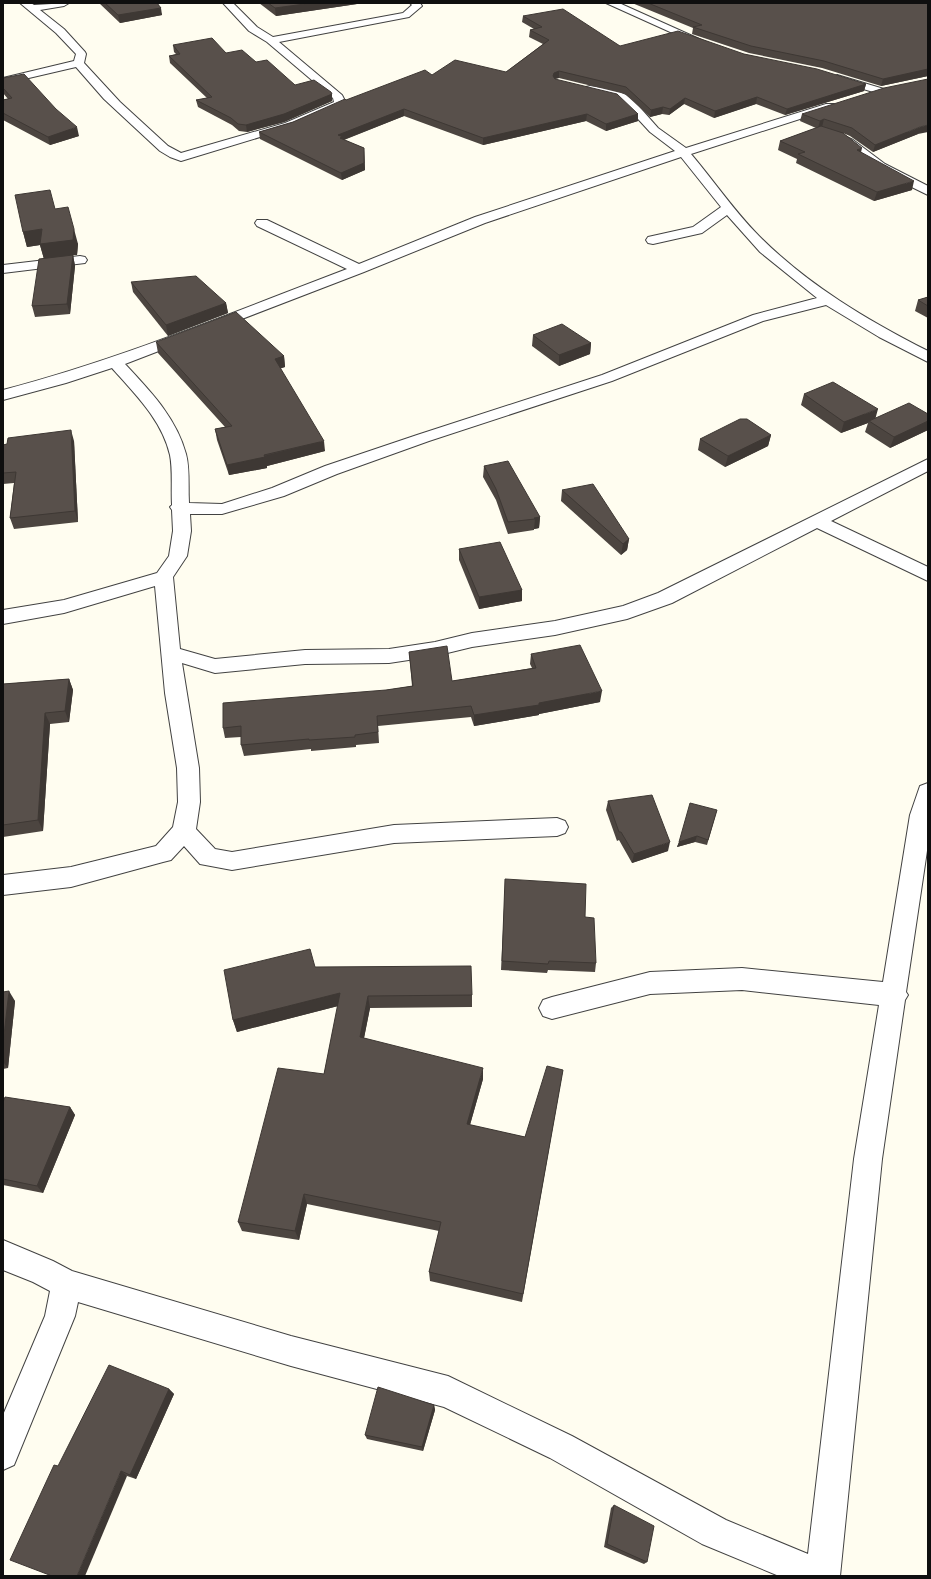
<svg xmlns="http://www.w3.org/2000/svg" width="931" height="1579" viewBox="0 0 931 1579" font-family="'Noto Serif',serif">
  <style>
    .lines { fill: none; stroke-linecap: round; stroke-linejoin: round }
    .minor-casing { stroke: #424242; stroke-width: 2 }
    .minor { fill: #fff; fill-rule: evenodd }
    .wall { fill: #4c4540 }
    .shaded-wall { fill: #3e3834 }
    .building { fill: #58504b; stroke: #3e3834 }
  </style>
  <rect width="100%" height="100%" fill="#fffdf0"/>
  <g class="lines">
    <g class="minor-casing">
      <g id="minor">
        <polygon points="20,3 31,3 34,5 69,3 64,6 40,10 64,29 85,52 86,54 84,63 120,102 168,146 181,153 285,123 334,102 333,98 267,42 249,31 223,3 233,3 257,27 273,37 403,13 412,5 410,3 420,3 422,6 409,17 279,42 342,95 346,103 344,105 293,127 181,161 170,157 160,151 104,99 76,67 3,84 3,78 74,61 76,54 56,33"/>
        <polygon points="606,3 619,3 708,43 707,45 699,45"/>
        <polygon points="837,75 884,89 886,91 880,94 833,80 832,78"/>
        <path d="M 590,86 L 615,90 L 626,95 L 635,102 L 658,128 L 686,148 L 826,104 L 834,104 L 836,106 L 834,108 L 691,154 C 714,181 734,211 759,236 C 808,285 867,320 928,351 L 928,362 L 879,337 L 826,305 L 763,321 L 612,381 L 429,441 L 337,474 L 284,496 L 222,514 L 190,514 L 191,531 L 187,556 L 173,577 L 180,649 L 215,659 L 305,650 L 389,649 L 435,642 L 472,633 L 555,621 L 623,606 L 658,593 L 928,459 L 928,471 L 831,521 L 928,567 L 928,581 L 817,528 L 672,603 L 627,619 L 555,635 L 472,647 L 435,656 L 389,663 L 305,664 L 215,673 L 182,663 L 199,768 L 200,802 L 196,829 L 215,849 L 232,852 L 394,825 L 557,818 L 565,821 L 568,827 L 565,833 L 557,836 L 394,843 L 232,870 L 200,864 L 184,846 L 171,860 L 163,862 L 71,887 L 3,895 L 3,875 L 71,867 L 156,846 L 173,827 L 178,802 L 177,768 L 165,693 L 155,586 L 64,613 L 3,624 L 3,610 L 64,600 L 157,573 L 169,556 L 173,531 L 172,510 L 170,507 L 172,505 C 171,489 173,470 170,455 C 162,420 135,394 112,368 L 66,383 L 3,400 L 3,390 C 121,359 234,312 347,269 L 257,226 L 255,223 L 257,220 L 267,220 L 359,264 L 475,217 L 675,151 L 650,132 L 627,107 L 618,99 L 586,91 L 585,89 L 586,87 ZM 681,157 L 721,207 L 693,227 L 648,237 L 646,240 L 648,243 L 653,244 L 702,233 L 727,215 L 760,252 L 817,298 L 753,315 L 602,375 L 417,435 L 325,466 L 272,488 L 222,504 L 189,503 C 188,487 190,469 186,454 C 176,417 150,391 125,364 L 364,272 L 485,223 Z"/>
        <polygon points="836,132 853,140 885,164 928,186 928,195 877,170 851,149 832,138 830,136 832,134"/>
        <polygon points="80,256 85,257 87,260 85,263 3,273 3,265"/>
        <polygon points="928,783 928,844 906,992 908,995 905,1000 882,1159 840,1576 779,1576 702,1544 550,1458 444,1407 291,1366 78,1302 75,1316 14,1465 3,1470 3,1415 45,1316 50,1291 33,1282 3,1270 3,1240 53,1261 72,1271 291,1336 448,1376 572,1436 726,1520 808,1554 854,1159 879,1005 742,990 650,994 552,1019 543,1016 539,1008 543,1000 552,997 650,972 742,968 883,982 910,815 920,786"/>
      </g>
    </g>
    <use href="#minor" class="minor"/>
  </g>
  <g class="wall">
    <polygon points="99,3 159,3 159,4 158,4 162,15 120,23"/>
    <polygon points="259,3 357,3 357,4 276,16"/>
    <polygon points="632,3 928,3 928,76 881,86 822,68 749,53 692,34 693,28"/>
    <polygon points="523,16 620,46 744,54 866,84 864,91 785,115 756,104 714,118 684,104 669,115 662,114 650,117 625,94 559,78 555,79 638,114 638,121 606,131 586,121 483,145 404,116 344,140 364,148 365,170 342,180 260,139 259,132 293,122 346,100 432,75 506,72 543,44 529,37 530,30 534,29 522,22"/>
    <polygon points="173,45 226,53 256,62 295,85 332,94 332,101 284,122 247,132 239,131 232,125 198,107 196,100 207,98 170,63 169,56 176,54 174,52"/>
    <polygon points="3,78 79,136 50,145 3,120 3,100 8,99 3,93"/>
    <polygon points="802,114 918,134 873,152 850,136 843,133 861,152 912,190 874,201 796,163 797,159 778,150 780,141 816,128 800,121"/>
    <polygon points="55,209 78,244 77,255 73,255 75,266 70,314 35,317 32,306 44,259 40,245 27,247 23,232"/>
    <polygon points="131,282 226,303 228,313 168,336 133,292"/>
    <polygon points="928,297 928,318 915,311 918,300"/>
    <polygon points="533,335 591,343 590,354 559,366 532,346"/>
    <polygon points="156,342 284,356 285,367 280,368 325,451 267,466 267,468 229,475 217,440 215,429 225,427 158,353"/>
    <polygon points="804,394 876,418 928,414 928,430 890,448 865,432 868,423 841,433 801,405"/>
    <polygon points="771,435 768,446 725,467 698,450 700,439"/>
    <polygon points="74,441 78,522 14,529 10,518 14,483 3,484 3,445"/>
    <polygon points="484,466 540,517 539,528 534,529 534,530 508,534 496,500 483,477"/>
    <polygon points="562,490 629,539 627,550 621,555 561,501"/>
    <polygon points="459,549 522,590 522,601 479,609 459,560"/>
    <polygon points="409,652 452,681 532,668 530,664 531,654 600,702 539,714 539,715 474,726 471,717 378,726 379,743 356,745 356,747 311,751 311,749 244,756 241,745 241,737 225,738 223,728 386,690 412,686"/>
    <polygon points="69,679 73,690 69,722 50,724 43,831 3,837 3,684"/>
    <polygon points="608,801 668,851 632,863 619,840 617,841 606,810"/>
    <polygon points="717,810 707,845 695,842 677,847 679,842"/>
    <polygon points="505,888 585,917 596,963 595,972 548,970 547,973 501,970"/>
    <polygon points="315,967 472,995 472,1007 370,1008 364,1038 483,1079 470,1125 525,1137 563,1070 522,1302 430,1281 429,1272 439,1231 307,1204 299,1240 242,1231 238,1222 324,1074 338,1006 237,1032 233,1020"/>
    <polygon points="3,992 15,1001 8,1068 3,1069"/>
    <polygon points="3,1102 70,1107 75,1115 43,1193 3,1185"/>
    <polygon points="169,1389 174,1394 136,1479 127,1476 58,1466"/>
    <polygon points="434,1405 435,1410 423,1451 367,1439 365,1435"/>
    <polygon points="614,1505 647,1562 644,1564 604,1547 611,1508"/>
  </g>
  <g class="shaded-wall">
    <polygon points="312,3 357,3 357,4 276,16 275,8"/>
    <polygon points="161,8 162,15 120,23 118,15"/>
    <polygon points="928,69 928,76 881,86 883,79"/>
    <polygon points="559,71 559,78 554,79 553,76 554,73"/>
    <polygon points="866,84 864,91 785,115 787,109"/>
    <polygon points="332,94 332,101 284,122 247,132 246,125"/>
    <polygon points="757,97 756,104 714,118 715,111"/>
    <polygon points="685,98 684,104 669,115 670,109"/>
    <polygon points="663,107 662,114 650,117 651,110"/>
    <polygon points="404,109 404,116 343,140 344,144 338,135"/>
    <polygon points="587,114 586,121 483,145 483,138"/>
    <polygon points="638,114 638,121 606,131 606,124"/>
    <polygon points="824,119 822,127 818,128 820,121"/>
    <polygon points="928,125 928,132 918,134 873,152 875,145 920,127"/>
    <polygon points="77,127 79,136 50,145 48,137"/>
    <polygon points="364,148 365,170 342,180 341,173"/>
    <polygon points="862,148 860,157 857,150"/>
    <polygon points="914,181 912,190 874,201 877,192"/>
    <polygon points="42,229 74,229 78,244 77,255 73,255 75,266 70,314 67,304 44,259 40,245 27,247 23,232"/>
    <polygon points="226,303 228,313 168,336 166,325"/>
    <polygon points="591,343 590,354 559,366 559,355"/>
    <polygon points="284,356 285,367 276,370 275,359"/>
    <polygon points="878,409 875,420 869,421 868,423 841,433 844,422"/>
    <polygon points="928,421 928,430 890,448 894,437"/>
    <polygon points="71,430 74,441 78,522 75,511"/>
    <polygon points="771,435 768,446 725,467 728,456"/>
    <polygon points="324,441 325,451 267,466 267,468 229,475 227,465"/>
    <polygon points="540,517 539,528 534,529 535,519 534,518"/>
    <polygon points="629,539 627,550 621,555 623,544"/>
    <polygon points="522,590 522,601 479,609 479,597"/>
    <polygon points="69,679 73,690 69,722 65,711"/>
    <polygon points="602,691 600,702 539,714 539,715 474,726 474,715"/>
    <polygon points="45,713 50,724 43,831 38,820"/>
    <polygon points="697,836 695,842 677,847 679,842"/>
    <polygon points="670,842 668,851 632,863 634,854"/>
    <polygon points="9,991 15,1001 8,1068 3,1062 3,1044"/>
    <polygon points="340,993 342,1005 237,1032 233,1020"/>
    <polygon points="368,996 370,1008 362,1048 360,1037"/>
    <polygon points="483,1068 483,1079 467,1135 467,1124"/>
    <polygon points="70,1107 75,1115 43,1193 37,1186"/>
    <polygon points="304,1194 307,1204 299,1240 295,1231"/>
    <polygon points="169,1389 174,1394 136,1479 130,1475"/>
    <polygon points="434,1405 435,1410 423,1451 422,1447"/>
    <polygon points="121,1471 127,1476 85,1576 77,1576"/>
  </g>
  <g class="building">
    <polygon points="105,3 157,3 161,8 118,15"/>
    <polygon points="268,3 312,3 275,8"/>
    <polygon points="648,3 928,3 928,69 883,79 824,61 751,46 693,27 702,25"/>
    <polygon points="563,9 620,46 678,31 744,54 817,69 866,84 787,109 757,97 715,111 685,98 670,109 663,107 651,110 626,87 559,71 554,73 553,76 555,79 617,94 638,114 606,124 587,114 483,138 404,109 338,135 343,137 340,138 364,148 364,163 341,173 259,132 293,122 345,99 346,100 425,70 432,75 455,60 506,72 549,40 530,30 542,27 523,16"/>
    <polygon points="212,38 226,53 242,50 256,62 267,60 295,85 314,80 331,92 332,94 284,114 246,125 238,124 231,118 196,100 212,97 169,56 180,54 173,45"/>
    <polygon points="24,74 56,109 77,127 48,137 3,113 3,100 12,98 3,88 3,78"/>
    <polygon points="928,79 928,125 920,127 875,145 852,128 824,119 820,121 802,114 884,88"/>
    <polygon points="821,126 843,133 862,148 857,150 914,181 877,192 798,154 805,152 780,141"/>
    <polygon points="50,190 55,209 68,207 74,229 73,240 40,244 42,229 23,232 15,195"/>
    <polygon points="73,255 67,304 32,306 39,259"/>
    <polygon points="196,276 226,303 166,325 131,282"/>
    <polygon points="928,297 928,306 918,300"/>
    <polygon points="236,312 284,356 275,359 324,441 264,455 265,457 227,465 215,429 232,426 156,342"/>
    <polygon points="562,324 591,343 559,355 533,335"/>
    <polygon points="833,382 878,409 844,422 804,394"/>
    <polygon points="909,403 928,414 928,421 894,437 869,421"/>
    <polygon points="740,419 747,419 771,435 728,456 700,439"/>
    <polygon points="71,430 75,511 10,518 16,472 3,473 3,445 7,444 8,438"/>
    <polygon points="508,461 540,517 534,518 535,519 508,522 496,489 484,466"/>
    <polygon points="593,484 629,539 623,544 562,490"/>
    <polygon points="500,542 522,590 479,597 459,549"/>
    <polygon points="580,645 602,691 539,703 539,705 474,715 471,706 377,716 378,732 355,735 355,737 309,740 309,739 241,745 241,726 223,728 223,703 386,690 413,686 409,652 447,646 452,681 536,668 531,654"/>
    <polygon points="69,679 65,711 45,713 38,820 3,825 3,684"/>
    <polygon points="652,795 670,842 634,854 621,832 619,832 608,801"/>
    <polygon points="690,803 717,810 708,840 697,836 679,842"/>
    <polygon points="505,879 586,884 585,917 594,918 596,963 549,961 548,964 502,961"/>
    <polygon points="310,949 315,967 471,966 472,995 368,996 360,1037 483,1068 467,1124 525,1137 547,1066 563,1070 523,1294 429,1272 441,1222 304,1194 295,1231 238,1222 278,1068 324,1074 340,993 233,1020 224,970"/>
    <polygon points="9,991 3,1044 3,992"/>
    <polygon points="5,1097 70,1107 37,1186 3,1179 3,1102"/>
    <polygon points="109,1365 169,1389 130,1475 121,1471 77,1576 52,1576 10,1560 54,1465 58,1466"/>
    <polygon points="378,1387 434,1405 422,1447 365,1435"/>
    <polygon points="614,1505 654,1526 647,1562 607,1544"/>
  </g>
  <rect width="931" height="1579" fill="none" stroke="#0f0f0f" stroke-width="8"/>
</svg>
